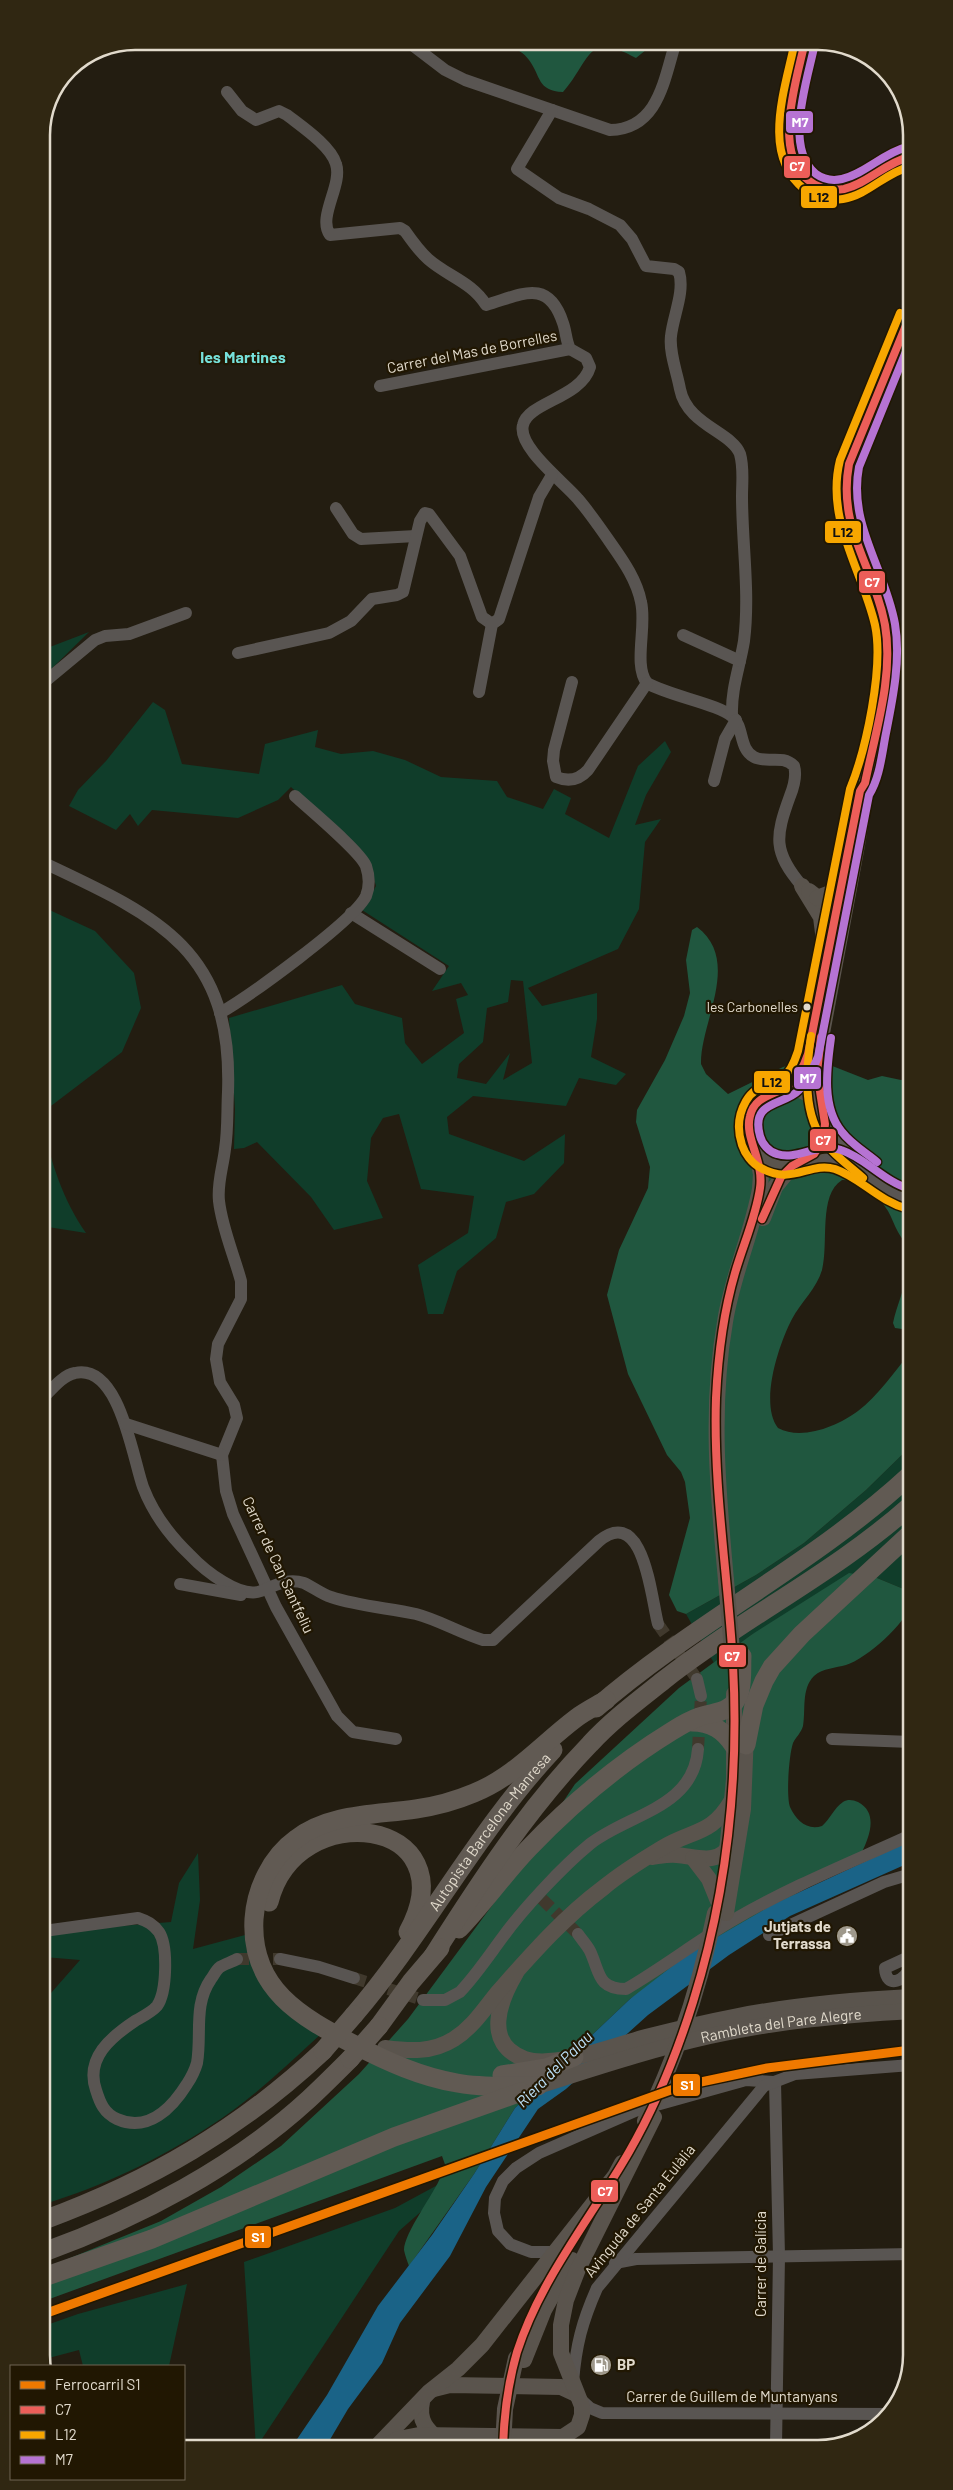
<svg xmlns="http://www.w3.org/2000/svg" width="953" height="2490" viewBox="0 0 953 2490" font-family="Barlow,sans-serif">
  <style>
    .green { fill: #103d2a; fill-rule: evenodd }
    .forest { fill: #20573f }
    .water { fill: #1a6387 }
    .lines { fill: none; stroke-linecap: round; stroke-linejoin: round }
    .minor-tunnel { stroke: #40392d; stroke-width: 12; stroke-dasharray: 12 6; stroke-linecap: butt }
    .minor { stroke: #595552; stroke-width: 12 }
    .major { stroke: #5a544d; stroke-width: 16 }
    .highway { stroke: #615a53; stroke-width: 19 }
    .major-bridge { stroke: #5a544d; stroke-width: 16 }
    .highway-bridge { stroke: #615a53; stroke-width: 19 }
    .bus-1-casing { stroke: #211702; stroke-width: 11 }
    .bus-2-casing { stroke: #211702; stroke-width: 11 }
    .bus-3-casing { stroke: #211702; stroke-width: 11 }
    .bus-1 { stroke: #ec5e59; stroke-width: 8 }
    .bus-2 { stroke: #f7a600; stroke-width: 8 }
    .bus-3 { stroke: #b673d3; stroke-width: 8 }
    .rail-1-casing { stroke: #211702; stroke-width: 12 }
    .rail-1 { stroke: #ef7900; stroke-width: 9 }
    .bus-dot { fill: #e1dacc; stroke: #211702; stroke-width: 2 }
    .labels { text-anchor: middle; stroke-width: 4.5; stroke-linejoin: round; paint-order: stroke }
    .bus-label { font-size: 14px; fill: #e1dacc; stroke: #211702; text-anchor: end }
    .street-label { font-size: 15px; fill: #e1dacc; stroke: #211702 }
    .poi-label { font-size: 15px; font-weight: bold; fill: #e1dacc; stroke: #211702; text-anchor: end }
    .neighbourhood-label { font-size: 16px; font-weight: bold; fill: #76e1da; stroke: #211702 }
    .water-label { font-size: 16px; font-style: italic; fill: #bde2fa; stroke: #211702 }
    .rim { fill: none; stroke: #e1dacc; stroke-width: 2.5 }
    .line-badge { stroke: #211702; stroke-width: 2 }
    .badge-label { font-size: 14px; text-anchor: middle; font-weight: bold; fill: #fff }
    .pale-badge-label { font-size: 14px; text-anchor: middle; font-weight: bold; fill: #111 }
  </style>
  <rect width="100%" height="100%" fill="#231d11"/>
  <g class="green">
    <polygon points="89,632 42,678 42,650"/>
    <path d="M 153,702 L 165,710 L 182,764 L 259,774 L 265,744 L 318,730 L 315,747 L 341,754 L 373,751 L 405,760 L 441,777 L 497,781 L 507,797 L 543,809 L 554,789 L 571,798 L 565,814 L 609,838 L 638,766 L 665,741 L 671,752 L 646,795 L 635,825 L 661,819 L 645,842 L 639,909 L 618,949 L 528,988 L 542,1006 L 597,993 L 597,1019 L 591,1057 L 626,1074 L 616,1085 L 579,1078 L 566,1106 L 473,1096 L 447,1117 L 449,1134 L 524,1161 L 565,1134 L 564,1163 L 534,1194 L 506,1202 L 496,1238 L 457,1271 L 443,1314 L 428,1314 L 418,1265 L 468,1233 L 474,1196 L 421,1189 L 399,1114 L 383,1118 L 371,1138 L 367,1181 L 383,1218 L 334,1230 L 311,1197 L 257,1142 L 244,1148 L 234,1149 L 235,1109 L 229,1018 L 342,985 L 355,1004 L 402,1018 L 405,1043 L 422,1064 L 464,1033 L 456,999 L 468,995 L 461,983 L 432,991 L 449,966 L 362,910 L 376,886 L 369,861 L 291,787 L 278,800 L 238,818 L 152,810 L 138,826 L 130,814 L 116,830 L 69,806 L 78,790 L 106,761 ZM 511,980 L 523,981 L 532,1063 L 503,1080 L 510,1053 L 486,1084 L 457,1078 L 459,1064 L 483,1042 L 487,1008 L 508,1002 Z"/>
    <polygon points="43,907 95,931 134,973 141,1008 122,1052 43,1112"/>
    <path d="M 43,1124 C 51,1163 63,1200 86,1233 L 48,1227 L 43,1219 Z"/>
    <polygon points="910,1447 911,1592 877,1578 751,1635 714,1663 686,1614 756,1575 804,1543 866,1490"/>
    <path d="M 198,1853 L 200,1900 L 193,1949 L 245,1935 L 247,1951 L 256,1975 L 321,2034 C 286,2066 250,2101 210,2126 C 159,2159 102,2187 44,2204 L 44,2001 L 80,1960 L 44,1957 L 44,1932 L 171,1922 L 179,1883 Z"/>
    <polygon points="445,2181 432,2202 399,2231 256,2448 244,2262 395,2208"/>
    <polygon points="187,2284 169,2366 83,2366 79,2350 45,2359 44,2326 78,2314"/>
  </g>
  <g class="forest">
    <path d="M 499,41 L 657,41 L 636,58 C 586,30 591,60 563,92 C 537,91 541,76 529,60 C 522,50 510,46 499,41 Z"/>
    <path d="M 697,927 C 742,961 700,1022 701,1064 L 706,1074 L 728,1094 L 783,1067 L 812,1058 L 868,1080 L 882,1076 L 901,1080 L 910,1078 L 910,1324 L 902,1329 L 895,1328 L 893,1323 C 897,1303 909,1280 909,1259 C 910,1246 904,1243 898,1232 C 894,1225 892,1218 888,1211 C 880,1197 859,1179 842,1180 C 818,1195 829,1243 822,1270 C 817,1288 801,1302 792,1319 C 779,1344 759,1403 778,1428 C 802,1441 838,1426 858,1411 C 878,1396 894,1372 910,1353 L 910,1447 L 866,1490 L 804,1543 L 756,1575 L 686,1614 L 677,1611 L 669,1595 L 690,1518 L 685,1482 L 681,1472 L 667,1455 L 628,1374 L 607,1295 L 619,1250 L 648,1188 L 650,1167 L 636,1122 L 637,1110 L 665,1060 L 684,1016 L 690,993 L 686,960 L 692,930 Z"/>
    <path d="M 849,1573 L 877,1578 L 911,1592 C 911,1595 911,1600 911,1603 C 907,1623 866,1659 846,1665 C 836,1668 823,1668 814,1676 C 801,1689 806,1710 803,1726 C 801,1733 796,1737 793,1743 C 789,1755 786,1795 790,1807 C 796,1820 807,1831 822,1826 C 830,1819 834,1808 843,1802 C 848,1799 853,1800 858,1802 C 879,1813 869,1837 862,1852 L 630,1999 L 515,2108 L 474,2174 L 409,2266 C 407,2261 405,2255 404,2250 C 404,2233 434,2194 441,2176 L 448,2173 L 442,2156 L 44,2301 L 44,2273 L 58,2263 L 161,2221 L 221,2187 L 281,2146 L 359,2074 L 408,2019 L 511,1880 L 575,1784 L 679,1688 L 751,1635 Z"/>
  </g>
  <polygon class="water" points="911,1840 911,1862 790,1916 729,1955 648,2015 566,2089 538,2109 486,2187 450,2256 400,2323 382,2363 348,2409 325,2448 291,2448 327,2395 378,2306 432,2235 474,2174 515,2108 630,1999 688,1954 772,1905"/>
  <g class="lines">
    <g class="minor-tunnel">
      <polyline points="658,1624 697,1679"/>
      <polyline points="698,1749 701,1696"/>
      <polyline points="542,1899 578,1934"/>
      <polyline points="237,1959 280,1959"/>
      <polyline points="354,1978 423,2000"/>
    </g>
    <g class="minor">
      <path d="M 407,41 L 445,70 L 465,80 L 610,130 C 659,129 664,79 676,41"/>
      <path d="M 227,92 L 242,111 L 256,120 L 279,111 L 287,115 C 301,126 331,146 336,164 C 343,185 317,217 330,235 L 400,228 L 405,231 C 412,241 419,251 428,259 C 447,276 472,282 486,305 C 521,295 548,277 563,323 C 566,331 566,341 570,349 L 586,358 L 590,367 C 581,398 528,402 523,425 C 517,447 565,483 578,499 C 590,513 601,529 612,545 C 624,562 637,581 641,602 C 647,626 633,665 647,683 C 669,696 719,704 733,717 C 744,728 739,749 754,757 C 767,764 782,754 794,766 C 797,776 794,786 790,796 C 775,837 773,852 802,886"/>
      <path d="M 552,110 L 517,169 L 559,198 L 589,209 L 620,225 L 632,239 L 646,266 L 674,269 L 679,272 C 685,292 673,316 671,336 C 669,353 677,372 680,389 C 687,425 732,432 740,454 C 744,468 742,482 742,496 C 742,544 750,593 744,641 C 740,666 731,689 732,715"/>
      <polyline points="380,386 570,349"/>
      <polyline points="336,508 353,534 361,539 416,536"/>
      <polyline points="683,635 740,661"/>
      <polyline points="238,653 329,633 351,621 372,599 397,595 403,592 420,521 425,513 429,514 460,556 482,617 492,624"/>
      <path d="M 572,682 L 554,750 L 553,761 L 556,777 C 568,782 579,780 588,770 L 647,683"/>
      <polyline points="42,684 95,640 105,636 129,634 186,613"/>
      <polyline points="479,692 492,624 499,619 539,497 552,475"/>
      <polyline points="714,781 725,739 736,720"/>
      <path d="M 42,862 C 157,916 233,949 228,1092 C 227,1111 228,1130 225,1149 C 223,1167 217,1183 219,1201 C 222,1228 234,1255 241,1281 L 241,1299 L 218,1344 L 216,1359 L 220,1382 L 234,1405 L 237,1418 L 222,1455 L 226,1491 L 233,1514 L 276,1607 L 337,1716 L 353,1732 L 396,1739"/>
      <polyline points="351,913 440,969"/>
      <path d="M 220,1013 C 248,997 354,921 366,896 C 370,886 369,875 366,866 C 360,851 309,809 295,796"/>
      <polyline points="825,1123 831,1136 879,1177"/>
      <polyline points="809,1158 837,1159 888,1191 910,1199"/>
      <path d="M 43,1398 C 52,1389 63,1375 75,1373 C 120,1363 133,1460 143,1487 C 153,1513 170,1536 190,1555 C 204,1570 240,1599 261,1591 C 277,1585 287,1578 304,1583 C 313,1587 321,1594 331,1597 C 358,1606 388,1608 416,1614 C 439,1620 460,1633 483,1640 L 493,1640 L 599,1541 C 644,1504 651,1598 658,1624"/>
      <polyline points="126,1424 222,1455"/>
      <polyline points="180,1584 241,1595"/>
      <polyline points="697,1679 701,1696"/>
      <polyline points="832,1739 911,1742"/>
      <polyline points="911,1889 911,1910"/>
      <path d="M 44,1931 L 138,1918 C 147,1921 153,1924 159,1932 C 168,1946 167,1992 157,2006 C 152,2012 142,2017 135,2021 C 111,2037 85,2058 96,2090 C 100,2103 104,2113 117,2119 C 148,2133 172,2108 187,2084 C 191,2078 195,2070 197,2063 C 202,2034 193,2005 211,1979 C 214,1975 216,1970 220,1967 C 225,1964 232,1962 237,1959"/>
      <path d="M 578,1934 C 582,1940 587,1945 590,1951 C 600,1972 597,1989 626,1989 C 664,1967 698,1940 735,1919 C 792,1886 852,1862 911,1835"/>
      <polyline points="769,1935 884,1882 911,1874"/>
      <path d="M 911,1956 L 885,1968 C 886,1990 906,1981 911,1965"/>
      <polyline points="280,1959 319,1967 354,1978"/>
      <path d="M 423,2000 L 445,2000 L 460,1992 C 476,1975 488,1957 502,1938 C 523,1909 562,1867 590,1844 C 628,1814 694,1808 698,1749"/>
      <polyline points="910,2065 912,2195"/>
      <polyline points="775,2082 779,2256 776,2446"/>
      <polyline points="555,2252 531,2252 510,2244 498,2231 494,2213 495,2198 503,2181 516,2168 539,2153 635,2111 746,2080 773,2082"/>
      <polyline points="615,2263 636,2259 912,2254"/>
      <path d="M 573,2382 C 576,2345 582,2322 597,2288 L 764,2086 L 795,2074 L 911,2065"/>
      <polyline points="579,2398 590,2408 602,2413 889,2414"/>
    </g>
    <g class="major">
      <path d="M 797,41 L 790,143 C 791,158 795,170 807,180 C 842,210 875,163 909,157"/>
      <polyline points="802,886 821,917 826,957"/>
      <polyline points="809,891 823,902 837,908 841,927"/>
      <polyline points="817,898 833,892 842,879"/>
      <circle cx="787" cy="1127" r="39"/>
      <path d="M 782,1089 C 802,1078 807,1057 812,1036"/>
      <polyline points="822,1111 817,1060 857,845 887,656 885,625 848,516 845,486 849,464 909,317"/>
      <polyline points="763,1218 775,1187 793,1165"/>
      <path d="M 726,1580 C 718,1493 710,1408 725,1322 C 732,1276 752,1234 760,1189 L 761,1174 L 756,1150"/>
      <path d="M 652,1857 C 660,1856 669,1854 677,1855 C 698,1857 718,1866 731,1844"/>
      <polyline points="693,1858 709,1879 718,1901"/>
      <polyline points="726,1862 734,1779 734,1694"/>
      <polyline points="726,1913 743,1809 746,1733"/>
      <path d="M 516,1973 C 500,2000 482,2044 525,2059 C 554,2069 616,2045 646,2037 C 677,2029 707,2022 738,2016 C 795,2005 853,2000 911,1997"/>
      <path d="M 385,2048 C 409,2051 432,2053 454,2039 C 473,2027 484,2009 498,1992 C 531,1955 563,1918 603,1888 C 621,1873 642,1860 662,1848 C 693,1829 711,1836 732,1800"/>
      <path id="s1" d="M 538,2086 C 595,2068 652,2049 710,2036 C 777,2021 844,2015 911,2011"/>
      <polyline points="524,2360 544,2310 572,2260"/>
      <polyline points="434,2389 450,2385 561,2387 576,2394"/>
      <path d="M 422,2402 C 417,2425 432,2433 446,2447"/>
      <polyline points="379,2444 429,2392 458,2369 482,2345 615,2176 622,2163"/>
      <polyline points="384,2447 398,2439 419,2435 563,2437 578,2427 582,2415 582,2406 561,2353 561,2325 566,2300 578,2269 654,2117"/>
    </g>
    <g class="highway">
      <path d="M 596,1708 C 695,1622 814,1564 910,1475"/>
      <path d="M 692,1722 C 711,1722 724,1730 734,1746"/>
      <polyline points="746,1745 754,1705 764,1681 772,1667 802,1634 911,1533"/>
      <path d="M 269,1902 C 296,1794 470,1818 408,1932"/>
      <path d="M 459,1929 C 484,1903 504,1874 529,1848 C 571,1804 620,1763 672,1731 C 680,1726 690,1720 699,1717 C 708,1713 719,1714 728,1708 C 745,1698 741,1673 742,1656"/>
      <path d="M 433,1956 C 480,1882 528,1808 590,1744 C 612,1720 639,1700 664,1680 C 744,1617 835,1573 911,1505"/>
      <path id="s2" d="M 354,2015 C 426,1931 477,1831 553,1750"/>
      <polyline points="379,2026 411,1982 440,1948"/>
      <polyline points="502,2075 546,2068 574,2057"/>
      <path d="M 538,2086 C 511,2086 484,2088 457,2083 C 421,2077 388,2062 355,2045 C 301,2017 250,1989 254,1919 C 256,1889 271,1857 296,1839 C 330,1813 376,1815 416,1809 C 437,1806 455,1801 474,1793 C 514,1777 542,1744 575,1719 C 584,1712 596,1706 606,1700"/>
      <path d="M 44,2220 C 150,2181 240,2129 323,2051"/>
      <path d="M 44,2252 C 138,2218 235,2167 309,2099 C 323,2086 336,2073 350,2059"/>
      <polyline points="44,2277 152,2239 394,2137 521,2092"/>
    </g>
    <g class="major-bridge">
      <polyline points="726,1580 733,1662"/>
      <path d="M 645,2121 C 678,2054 700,1985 715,1913"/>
      <polyline points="503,2447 505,2409 516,2358"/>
    </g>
    <g class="highway-bridge">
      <polyline points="323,2051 354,2015"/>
      <polyline points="350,2059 379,2026"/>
    </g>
    <g class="bus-1-casing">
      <g id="bus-1">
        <path d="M 805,41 C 797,80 772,151 808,180 C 818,188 830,191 844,189 C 867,184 885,163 909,157"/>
        <polyline points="762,1219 781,1177 792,1166 814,1154 823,1140 825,1124 817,1072 821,1037"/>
        <path d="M 503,2447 C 504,2415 508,2383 517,2352 C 541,2278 591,2218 629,2152 C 656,2105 677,2053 693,2002 C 727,1893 739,1778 733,1664 C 728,1575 713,1487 716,1398 C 718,1356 723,1314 735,1273 C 743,1245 756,1217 760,1188 C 764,1160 744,1138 750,1116 C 755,1095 774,1096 789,1085 C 799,1077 804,1066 808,1054 L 860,791 L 865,783 C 875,733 894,676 885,625 C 874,566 837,529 849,464 L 909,318"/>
      </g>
    </g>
    <g class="bus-2-casing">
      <g id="bus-2">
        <path d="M 795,41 C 786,87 760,154 804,189 C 815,198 829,201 843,199 C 868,195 885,173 909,167"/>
        <path d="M 900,313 L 840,460 C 825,520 862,569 875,625 C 884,667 866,750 850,789 L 798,1051 C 795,1060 791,1072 783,1077 C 769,1086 755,1085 746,1101 C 738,1115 737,1130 742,1145 C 745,1154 752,1164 761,1168 C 792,1186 810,1161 835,1169 C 861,1178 878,1201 908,1209"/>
        <path d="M 811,1036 C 806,1071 802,1115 826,1144 C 836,1157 851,1167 863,1178"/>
      </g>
    </g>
    <g class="bus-3-casing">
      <g id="bus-3">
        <path d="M 815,43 C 808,79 783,147 816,174 C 823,179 833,181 842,179 C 865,174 883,153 907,147"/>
        <path d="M 909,344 L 859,467 C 848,525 885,568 895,624 C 901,659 893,698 886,733 C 882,753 880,778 869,795 L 818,1057 C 813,1068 808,1081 799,1090 C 784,1106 750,1100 760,1136 C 762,1144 769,1152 777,1154 C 797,1161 818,1142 841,1150 C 866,1158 884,1182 910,1189"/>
        <path d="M 831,1038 C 827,1067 821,1107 842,1132 C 851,1144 865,1152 877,1162"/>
      </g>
    </g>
    <use href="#bus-1" class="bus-1"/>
    <use href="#bus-2" class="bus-2"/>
    <use href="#bus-3" class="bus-3"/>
    <g class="rail-1-casing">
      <polyline id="rail-1" points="44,2314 682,2086 767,2068 911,2050"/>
    </g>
    <use href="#rail-1" class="rail-1"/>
  </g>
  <defs>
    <g id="civic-disc" transform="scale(1.125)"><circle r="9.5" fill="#9e988b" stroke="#211702"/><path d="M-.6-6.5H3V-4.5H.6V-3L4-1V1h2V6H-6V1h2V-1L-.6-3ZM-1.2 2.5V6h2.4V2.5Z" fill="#fff"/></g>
    <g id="fuel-disc" transform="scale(1.125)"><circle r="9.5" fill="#9e988b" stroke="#211702"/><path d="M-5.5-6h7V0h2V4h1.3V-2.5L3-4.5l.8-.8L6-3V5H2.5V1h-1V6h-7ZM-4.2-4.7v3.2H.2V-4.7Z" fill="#fff"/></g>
  </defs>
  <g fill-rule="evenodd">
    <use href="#civic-disc" x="847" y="1936"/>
    <use href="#fuel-disc" x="601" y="2365"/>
  </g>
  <circle class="bus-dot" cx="807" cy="1007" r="4.5"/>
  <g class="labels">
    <g class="bus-label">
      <text x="798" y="1012">les Carbonelles</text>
    </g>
    <g class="street-label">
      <text transform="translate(472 352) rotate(-11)" y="5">Carrer del Mas de Borrelles</text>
      <text transform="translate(278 1565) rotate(65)" y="5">Carrer de Can Santfeliu</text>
      <text dy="5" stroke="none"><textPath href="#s2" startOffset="228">Autopista Barcelona-Manresa</textPath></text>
      <text dy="5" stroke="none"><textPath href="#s1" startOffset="251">Rambleta del Pare Alegre</textPath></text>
      <text transform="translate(640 2211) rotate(-51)" y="5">Avinguda de Santa Eulàlia</text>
      <text transform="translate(761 2264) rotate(-90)" y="5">Carrer de Galícia</text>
      <text x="732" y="2402">Carrer de Guillem de Muntanyans</text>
    </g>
    <g class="poi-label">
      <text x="831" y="1932">Jutjats de<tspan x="831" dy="17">Terrassa</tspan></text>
      <text x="617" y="2370" text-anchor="start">BP</text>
    </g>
    <g class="neighbourhood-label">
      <text x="243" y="363">les Martines</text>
    </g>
    <g class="water-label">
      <text transform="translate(554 2069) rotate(-45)" y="6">Riera del Palau</text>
    </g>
  </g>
  <path d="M0 0H953V2490H0ZM135 50H818A85 85 0 0 1 903 135V2355A85 85 0 0 1 818 2440H135A85 85 0 0 1 50 2355V135A85 85 0 0 1 135 50Z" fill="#302712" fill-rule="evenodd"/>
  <path class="rim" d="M135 50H818A85 85 0 0 1 903 135V2355A85 85 0 0 1 818 2440H135A85 85 0 0 1 50 2355V135A85 85 0 0 1 135 50Z"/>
  <g class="line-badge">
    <rect x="785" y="110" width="29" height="24" rx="5" fill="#b673d3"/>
    <rect x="783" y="155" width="28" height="24" rx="5" fill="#ec5e59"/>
    <rect x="800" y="185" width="38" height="24" rx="5" fill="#f7a600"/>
    <rect x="824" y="520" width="38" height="24" rx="5" fill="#f7a600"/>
    <rect x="858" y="570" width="28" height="24" rx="5" fill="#ec5e59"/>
    <rect x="793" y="1066" width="29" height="24" rx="5" fill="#b673d3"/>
    <rect x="753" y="1070" width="38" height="24" rx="5" fill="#f7a600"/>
    <rect x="809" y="1128" width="28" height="24" rx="5" fill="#ec5e59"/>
    <rect x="718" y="1644" width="29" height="24" rx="5" fill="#ec5e59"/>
    <rect x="672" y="2073" width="29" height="24" rx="5" fill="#ef7900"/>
    <rect x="590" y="2179" width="29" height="24" rx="5" fill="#ec5e59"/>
    <rect x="244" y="2225" width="28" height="24" rx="5" fill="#ef7900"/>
  </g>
  <g class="badge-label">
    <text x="800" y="127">M7</text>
    <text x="797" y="171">C7</text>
    <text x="872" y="587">C7</text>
    <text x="808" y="1083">M7</text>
    <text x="823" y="1145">C7</text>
    <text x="732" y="1661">C7</text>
    <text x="687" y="2090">S1</text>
    <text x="605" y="2196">C7</text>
    <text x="258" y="2242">S1</text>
  </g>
  <g class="pale-badge-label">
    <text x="819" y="202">L12</text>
    <text x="843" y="537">L12</text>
    <text x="772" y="1087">L12</text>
  </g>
  <rect x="10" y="2365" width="175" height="115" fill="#211702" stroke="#6e6553"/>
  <rect x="20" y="2381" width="25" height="8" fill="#ef7900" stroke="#6e6553"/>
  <text x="55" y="2390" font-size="15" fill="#e1dacc">Ferrocarril S1</text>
  <rect x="20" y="2406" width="25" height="8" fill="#ec5e59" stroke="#6e6553"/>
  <text x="55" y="2415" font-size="15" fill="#e1dacc">C7</text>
  <rect x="20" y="2431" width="25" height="8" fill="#f7a600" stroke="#6e6553"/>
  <text x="55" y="2440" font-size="15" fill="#e1dacc">L12</text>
  <rect x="20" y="2456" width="25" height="8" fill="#b673d3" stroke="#6e6553"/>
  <text x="55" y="2465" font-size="15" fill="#e1dacc">M7</text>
</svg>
